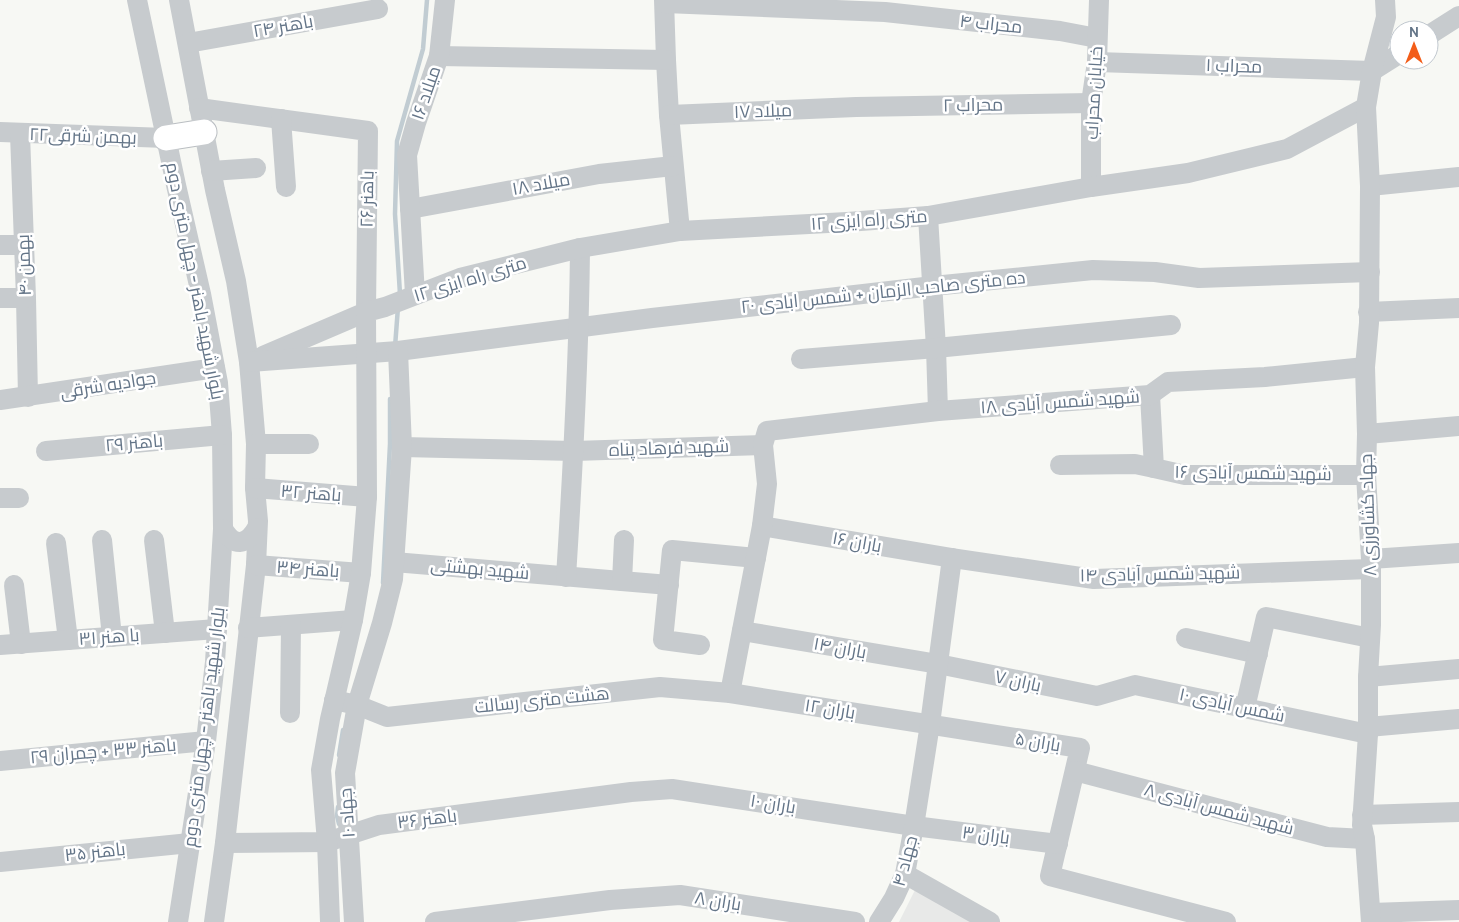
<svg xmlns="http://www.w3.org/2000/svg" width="1459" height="922" viewBox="0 0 1459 922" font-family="Cabin,Cairo,sans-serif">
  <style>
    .built { fill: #e8e9e8 }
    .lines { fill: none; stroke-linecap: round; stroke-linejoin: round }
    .stream { stroke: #c1ccd2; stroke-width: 4.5 }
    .major-casing { stroke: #babec2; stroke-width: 27 }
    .minor { stroke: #c7cbce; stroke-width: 20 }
    .major { stroke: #fff; stroke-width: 25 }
    .labels { text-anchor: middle; stroke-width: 5; stroke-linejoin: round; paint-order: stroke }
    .street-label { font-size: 18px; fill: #647588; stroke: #fff }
  </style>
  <rect width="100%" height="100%" fill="#f7f8f4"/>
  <polygon class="built" points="915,890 972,922 899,922"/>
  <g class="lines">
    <g class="stream">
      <polyline points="400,294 395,214 397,141 423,49 427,0"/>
      <polyline points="395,347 398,307"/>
      <polyline points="383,583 390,444 390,399"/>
      <polyline points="339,755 343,730"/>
      <polyline points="338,807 337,816 339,824"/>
    </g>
    <g class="major-casing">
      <polyline id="major" points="166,138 204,132"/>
    </g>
    <g class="minor">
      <polyline points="137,0 176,185 201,294 218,383 222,435 223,529 215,662 206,741 178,922"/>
      <polyline points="179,0 215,190 236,281 249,362 256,444 255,488 258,521 256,565 225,843 214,922"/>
      <polyline points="664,0 666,60 669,115 680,231"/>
      <polyline points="665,3 885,12 1060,31 1097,38"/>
      <polyline points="1429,35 1459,16"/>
      <polyline points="188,43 378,9"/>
      <polyline points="439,56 666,60"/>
      <polyline points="1097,62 1372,71"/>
      <polyline points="1372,71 1399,54"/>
      <polyline points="199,108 368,131 366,312 263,356"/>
      <polyline points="669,115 856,107 1091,103"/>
      <polyline points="281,119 286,187"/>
      <polyline points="0,132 166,138"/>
      <polyline points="20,134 26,298 28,397"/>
      <polyline points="211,171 256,168"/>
      <polyline points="1370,186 1459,177"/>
      <polyline points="1091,187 1091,103 1097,62 1099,0"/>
      <polyline points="410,209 599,174 673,166"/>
      <polyline points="928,216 936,348 938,411"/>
      <polyline points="0,245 23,245"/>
      <polyline points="415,295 407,155 416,123 439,56 445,0"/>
      <polyline points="0,298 26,298"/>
      <polyline points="1368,312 1459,308"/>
      <polyline points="801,359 936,348 1171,325"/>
      <polyline points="249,362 398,351 652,318 933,286 1093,270 1155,272 1199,278 1370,272"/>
      <polyline points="1150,395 1154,468 1185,475 1366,475"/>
      <polyline points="0,400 215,368"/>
      <polyline points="1367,434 1459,426"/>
      <polyline points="256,444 309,444"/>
      <polyline points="402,447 574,451 763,445"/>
      <polyline points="46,451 222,435"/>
      <polyline points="1060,465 1135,464 1154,468"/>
      <polyline points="255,488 367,497"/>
      <polyline points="0,498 19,498"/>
      <polyline points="762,526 952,558 1094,579 1370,569"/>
      <path d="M 223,529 C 234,547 246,546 257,528"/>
      <polyline points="102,540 112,637"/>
      <polyline points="154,540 165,633"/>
      <polyline points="56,543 68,640"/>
      <polyline points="1371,559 1459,553"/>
      <polyline points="394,562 669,585"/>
      <polyline points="256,565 361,573"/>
      <path d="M 566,577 C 573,467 579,358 580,248"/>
      <polyline points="622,581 624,540"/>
      <polyline points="14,585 21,644"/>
      <polyline points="248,628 353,620"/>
      <polyline points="742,631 938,664 1097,696 1135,685 1368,734"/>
      <polyline points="1186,638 1258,654"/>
      <polyline points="0,645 217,629"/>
      <polyline points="700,645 663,640 672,550 756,558"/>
      <polyline points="1368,677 1459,669"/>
      <polyline points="730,693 762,526 767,484 763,445 767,431 938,411 1150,395 1168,382 1265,377 1365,367"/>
      <polyline points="334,700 357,705 387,717 660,687 730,693 1080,748 1050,876 1226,922"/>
      <polyline points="1245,708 1266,617 1370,638"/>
      <polyline points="290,713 291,625"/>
      <polyline points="1368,727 1459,719"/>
      <polyline points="0,761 206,741"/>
      <polyline points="1075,771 1327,837 1365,839"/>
      <polyline points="1362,815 1459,812"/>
      <polyline points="225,843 327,842 379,825 631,792 672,789 914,826 1058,844"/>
      <polyline points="0,862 190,843"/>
      <polyline points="905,874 990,922"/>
      <polyline points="1371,913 1459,910"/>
      <polyline points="330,922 327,842 321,770 330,719 353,620 361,573 367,497 366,312 385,307 460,278 580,248 680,231 847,222 928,216 1091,187 1188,173 1287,149 1366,107"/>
      <polyline points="354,922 345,773 357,705 382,623 393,579 402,447 398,351"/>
      <polyline points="435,922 610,900 680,895 855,922"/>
      <polyline points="879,922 894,898 905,874 914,826 930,724 952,558"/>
      <polyline points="1371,922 1365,839 1362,825 1368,734 1368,677 1371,625 1371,559 1366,475 1367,434 1365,367 1369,323 1370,186 1366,107 1372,71 1386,17 1385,0"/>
    </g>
    <use href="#major" class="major"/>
  </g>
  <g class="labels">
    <g class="street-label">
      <text transform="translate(991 24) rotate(6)" y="6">محراب ۴</text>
      <text transform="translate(283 26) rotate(-10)" y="6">باهنر ۲۴</text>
      <text transform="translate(1234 66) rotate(2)" y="6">محراب ۱</text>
      <text transform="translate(426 93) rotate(-71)" y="6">میلاد ۱۶</text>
      <text transform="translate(1094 93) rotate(-87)" y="6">خیابان محراب</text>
      <text transform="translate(973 105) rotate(-1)" y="6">محراب ۲</text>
      <text transform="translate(763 111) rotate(-2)" y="6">میلاد ۱۷</text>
      <text transform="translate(83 136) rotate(2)" y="6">۲۲بهمن شرقی</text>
      <text transform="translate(541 184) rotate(-10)" y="6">میلاد ۱۸</text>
      <text transform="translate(367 199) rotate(-89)" y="6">باهنر ۲۶</text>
      <text transform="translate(869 220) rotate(-4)" y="6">۱۲ متری راه ایزی</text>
      <text transform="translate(24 265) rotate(-92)" y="6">بهمن ۴۰</text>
      <text transform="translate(470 279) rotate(-17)" y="6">۱۲ متری راه ایزی</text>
      <text transform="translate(195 281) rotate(79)" y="6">بلوار شهید باهنر - چهل متری دوم</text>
      <text transform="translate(883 292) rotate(-6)" y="6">ده متری صاحب الزمان + شمس ابادی ۲۰</text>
      <text transform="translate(108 385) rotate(-9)" y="6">جوادیه شرقی</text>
      <text transform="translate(1060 402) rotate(-4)" y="6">شهید شمس آبادی ۱۸</text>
      <text transform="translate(134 443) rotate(-5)" y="6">باهنر ۲۹</text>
      <text transform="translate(669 448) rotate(-2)" y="6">شهید فرهاد پناه</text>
      <text transform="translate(1253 473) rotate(1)" y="6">شهید شمس آبادی ۱۶</text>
      <text transform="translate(311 493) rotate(4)" y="6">باهنر ۳۲</text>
      <text transform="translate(1368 515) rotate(-92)" y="6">جهاد کشاورزی ۸</text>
      <text transform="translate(857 542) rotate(10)" y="6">باران ۱۶</text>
      <text transform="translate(308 569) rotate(4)" y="6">باهنر ۳۴</text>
      <text transform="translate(480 569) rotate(5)" y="6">شهید بهشتی</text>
      <text transform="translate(1160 574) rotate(-1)" y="6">شهید شمس آبادی ۱۴</text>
      <text transform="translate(109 637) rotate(-4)" y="6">با هنر ۳۱</text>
      <text transform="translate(840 648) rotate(10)" y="6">باران ۱۴</text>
      <text transform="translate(1018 681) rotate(12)" y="6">باران ۷</text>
      <text transform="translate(542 700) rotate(-6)" y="6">هشت متری رسالت</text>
      <text transform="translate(1232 705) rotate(12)" y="6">شمس آبادی ۱۰</text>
      <text transform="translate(830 709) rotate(9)" y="6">باران ۱۲</text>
      <text transform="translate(204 727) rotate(-83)" y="6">بلوار شهید باهنر - چهل متری دوم</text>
      <text transform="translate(1038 742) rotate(9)" y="6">باران ۵</text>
      <text transform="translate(103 751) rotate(-5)" y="6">باهنر ۳۳ + چمران ۲۹</text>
      <text transform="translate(773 804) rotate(9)" y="6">باران ۱۰</text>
      <text transform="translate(1219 809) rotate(15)" y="6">شهید شمس آبادی ۸</text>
      <text transform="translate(347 813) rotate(-94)" y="6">جهاد ۱۰</text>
      <text transform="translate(427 819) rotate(-7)" y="6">باهنر ۳۶</text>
      <text transform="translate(986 835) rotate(7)" y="6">باران ۳</text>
      <text transform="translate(95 852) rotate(-6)" y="6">باهنر ۳۵</text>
      <text transform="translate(905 861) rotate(-75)" y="6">جهاد ۴</text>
      <text transform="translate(718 901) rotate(9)" y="6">باران ۸</text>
    </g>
  </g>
  <g transform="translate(1414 45)"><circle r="24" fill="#ffffff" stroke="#c1c8cf"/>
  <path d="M0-4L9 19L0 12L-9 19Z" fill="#f35d19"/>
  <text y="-8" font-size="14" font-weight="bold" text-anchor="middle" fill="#647588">N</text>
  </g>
</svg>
